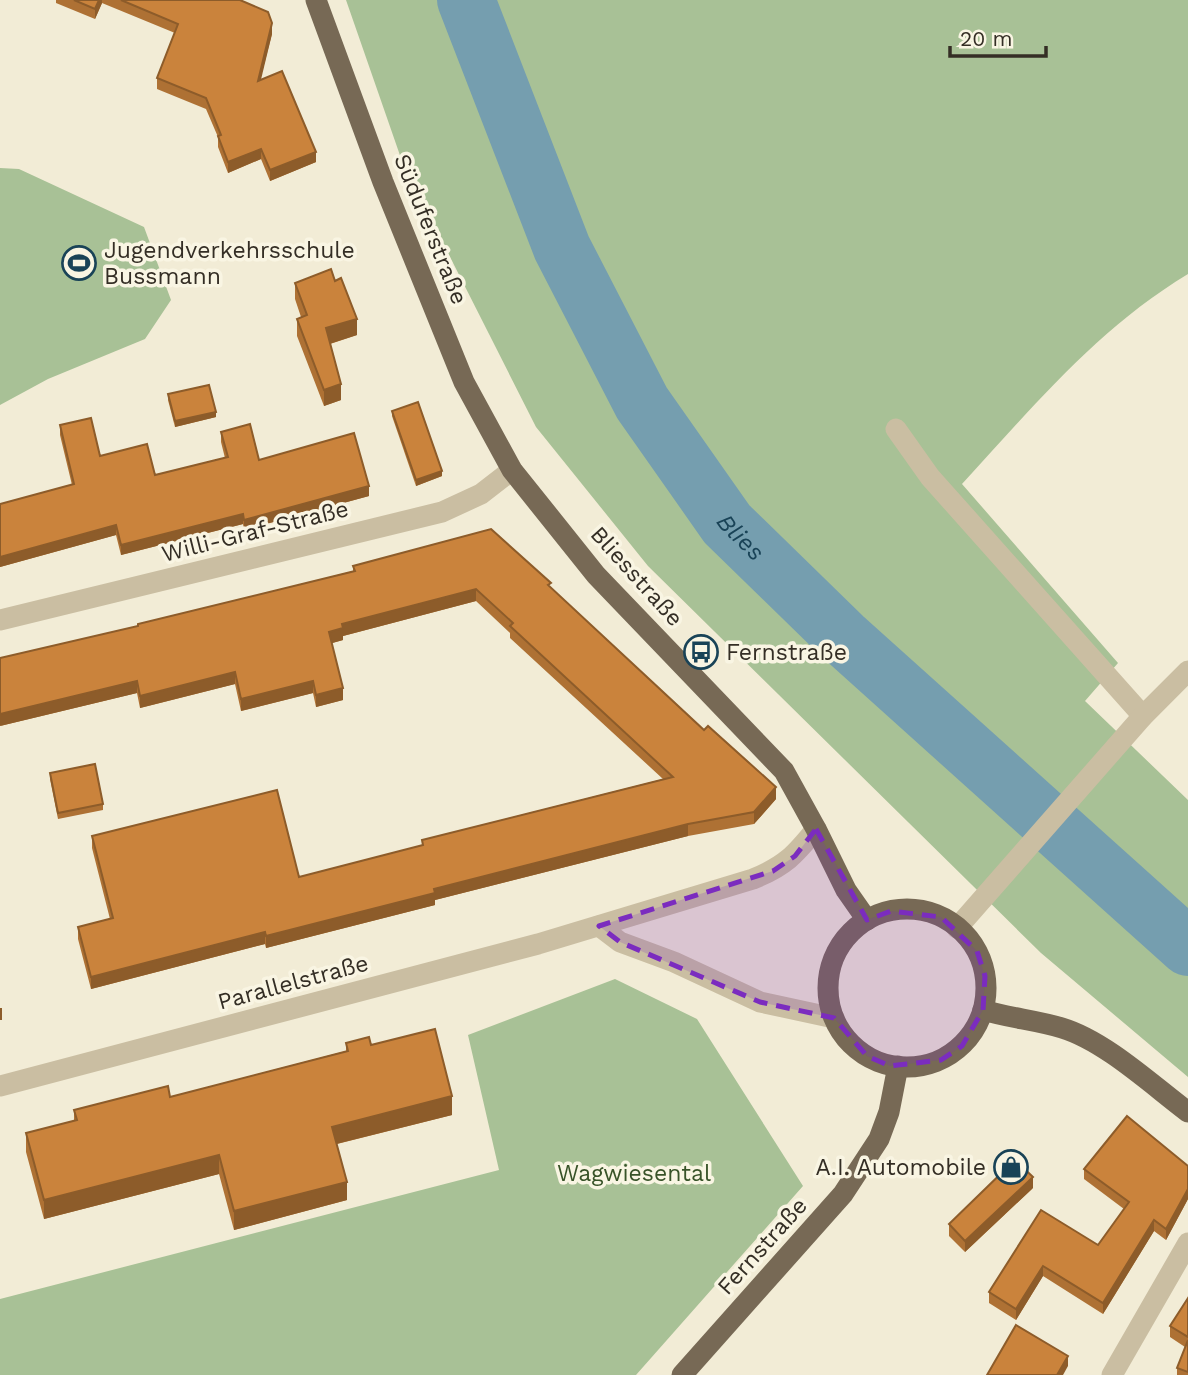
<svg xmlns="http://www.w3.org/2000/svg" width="1188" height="1375" viewBox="0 0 1188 1375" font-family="'Work Sans',sans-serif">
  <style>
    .green { fill: #a8c196 }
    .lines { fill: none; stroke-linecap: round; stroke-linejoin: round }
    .river { stroke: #759eaf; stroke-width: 58 }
    .minor { stroke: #cabea2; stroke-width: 21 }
    .major { stroke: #776955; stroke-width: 21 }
    .wall { fill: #ae7134 }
    .shaded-wall { fill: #8d5c2a }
    .building { fill: #ca833c; stroke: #8d5c2a; stroke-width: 2 }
    .marked { fill: #7b2cbf; fill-opacity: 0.2; stroke: #7b2cbf; stroke-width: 5; stroke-dasharray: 14 9; stroke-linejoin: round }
    .labels { text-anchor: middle; stroke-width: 7; stroke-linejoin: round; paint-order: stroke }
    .street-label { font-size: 23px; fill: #342e25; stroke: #f9f5e3 }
    .poi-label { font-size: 23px; fill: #342e25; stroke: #f9f5e3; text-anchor: start }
    .park-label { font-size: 23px; fill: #385328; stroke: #f9f5e3 }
    .water-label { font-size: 24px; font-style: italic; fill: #194357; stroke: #f9f5e3 }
  </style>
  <rect width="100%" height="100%" fill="#f2ecd6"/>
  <g class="green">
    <path d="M 346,0 L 1188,0 L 1188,274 C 1097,329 1033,407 962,484 L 1118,663 L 1085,701 L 1188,800 L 1188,1077 L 1041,953 L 648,566 L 536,427 L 403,164 Z"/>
    <polygon points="0,168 19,169 144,227 171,300 145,339 48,379 0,405"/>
    <polygon points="615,979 697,1019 803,1186 636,1375 0,1375 0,1299 499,1170 468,1035"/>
  </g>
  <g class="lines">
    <path class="river" id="s1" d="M 466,0 L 562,248 L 642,403 L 727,524 L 843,637 L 1188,947"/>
    <g class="minor">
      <polyline points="896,429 930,477 1143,716"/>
      <polyline points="0,620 442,512 481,494 512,470"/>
      <polyline points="599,926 620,942 674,962 760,1002 834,1018"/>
      <polyline points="957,928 1143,716 1188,671"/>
      <path d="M 0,1086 L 538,944 L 753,879 C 785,866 795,855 816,829"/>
      <polyline points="1112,1375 1188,1243"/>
    </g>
    <g class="major">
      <polyline points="316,0 383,182 464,382 512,470 596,575 784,771 816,829 846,890 867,920"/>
      <circle cx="907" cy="988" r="79"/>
      <path d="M 983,1010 C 1009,1018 1036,1020 1062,1028 C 1105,1041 1152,1085 1188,1112"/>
      <polyline points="682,1375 843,1194 879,1139 889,1112 898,1066"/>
    </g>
  </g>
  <g class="wall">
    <polygon points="56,0 240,0 272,34 260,80 316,162 270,181 261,159 228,173 218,147 218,137 206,109 157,89 157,78 175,33 102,3 95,19 56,3"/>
    <polygon points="295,283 357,335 330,344 341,400 324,406 297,336 297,319 301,317 295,299"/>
    <polygon points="168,394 216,417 175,427 168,400"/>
    <polygon points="392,411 442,476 416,486 392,416"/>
    <polygon points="60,425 100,456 155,475 225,458 221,442 221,432 259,460 369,496 244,530 243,524 121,555 116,535 0,567 0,504 72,485 60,435"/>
    <polygon points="353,566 551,588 776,799 754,824 688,836 435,900 435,905 266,948 265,944 91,989 78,939 78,927 110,919 92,848 92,836 299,877 422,846 422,840 663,779 510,638 510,633 476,601 343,636 343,640 332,643 343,700 316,707 313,693 241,711 235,684 140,708 137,693 0,726 138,626 353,571"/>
    <polygon points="50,773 103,804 103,810 58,819 50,779"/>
    <polygon points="346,1043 371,1045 452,1115 337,1144 347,1200 234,1230 219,1174 44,1219 26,1152 26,1133 74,1121 74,1110 170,1097 346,1051"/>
    <polygon points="1188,1166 1188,1199 1166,1240 1154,1231 1103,1314 1043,1276 1016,1320 989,1303 989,1292 1041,1210 1098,1245 1124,1209 1084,1179 1084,1169"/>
    <polygon points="1033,1188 965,1252 949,1236 949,1224"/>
    <polygon points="1188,1298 1188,1375 1177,1375 1177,1368 1185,1347 1170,1337 1170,1326"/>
  </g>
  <g class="shaded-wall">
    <polygon points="99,0 102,0 102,3 95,19 95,9"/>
    <polygon points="272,23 272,34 258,92 258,81"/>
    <polygon points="261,149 261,159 228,173 228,162"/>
    <polygon points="316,152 316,162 270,181 270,170"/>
    <polygon points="357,319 357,335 326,345 326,328"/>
    <polygon points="341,384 341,400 324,406 324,390"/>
    <polygon points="216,412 216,417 175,427 175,421"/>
    <polygon points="442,471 442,476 416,486 416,480"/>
    <polygon points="369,486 369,496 244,530 244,520"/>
    <polygon points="243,514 243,524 121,555 121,545"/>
    <polygon points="116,525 116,535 0,567 0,557"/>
    <polygon points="476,589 476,601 343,636 343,640 329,644 329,632 342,624"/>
    <polygon points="235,672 235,684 140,708 140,696"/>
    <polygon points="137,681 137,693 0,726 0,714"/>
    <polygon points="313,681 313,693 241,711 241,699"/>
    <polygon points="343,688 343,700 316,707 316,695"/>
    <polygon points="776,787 776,799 754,824 754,812"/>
    <polygon points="688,824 688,836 435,900 435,905 266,948 266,936 434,889"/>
    <polygon points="265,932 265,944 91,989 91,977"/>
    <rect x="0" y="1008" width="2" height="12"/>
    <polygon points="452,1096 452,1115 332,1145 332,1127"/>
    <polygon points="219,1155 219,1174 44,1219 44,1200"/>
    <polygon points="1033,1177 1033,1188 965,1252 965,1241"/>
    <polygon points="347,1182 347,1200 234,1230 234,1211"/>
    <polygon points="1188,1189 1188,1199 1166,1240 1166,1229"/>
    <polygon points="1154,1220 1154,1231 1103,1314 1103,1303"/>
    <polygon points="1043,1266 1043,1276 1016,1320 1016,1309"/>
    <polygon points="1068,1356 1068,1366 1063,1375 1057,1375"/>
  </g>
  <g class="building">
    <polygon points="74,0 99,0 95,9"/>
    <polygon points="121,0 240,0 268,12 272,23 258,81 282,71 316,152 270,170 261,149 228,162 218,136 221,135 206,98 157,78 178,24"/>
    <polygon points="331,269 335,281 341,278 357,319 326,328 341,384 324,390 297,319 307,315 295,283"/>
    <polygon points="209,385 216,412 175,421 168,394"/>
    <polygon points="418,402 442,471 416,480 392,411"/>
    <polygon points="91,418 100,456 147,444 155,475 228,457 221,432 250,424 259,460 354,433 369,486 244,520 243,514 121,545 116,525 0,557 0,504 74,484 60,425"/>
    <polygon points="491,529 551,583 548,585 704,730 708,726 776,787 754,812 688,824 434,889 435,893 266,936 265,932 91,977 78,927 113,918 92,836 277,790 299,877 423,845 422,840 673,777 510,626 513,623 476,589 342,624 343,628 329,632 343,688 316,695 313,681 241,699 235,672 140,696 137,681 0,714 0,658 138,626 138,624 355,571 353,566"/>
    <polygon points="95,764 103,804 58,813 50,773"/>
    <polygon points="435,1029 452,1096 332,1127 347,1182 234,1211 219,1155 44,1200 26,1133 77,1120 74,1110 168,1086 170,1097 348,1051 346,1043 369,1037 371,1045"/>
    <polygon points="1127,1116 1188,1166 1188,1189 1166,1229 1154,1220 1103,1303 1043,1266 1016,1309 989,1292 1041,1210 1098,1245 1129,1202 1084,1169"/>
    <polygon points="1015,1160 1033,1177 965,1241 949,1224"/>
    <polygon points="1188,1298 1188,1337 1170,1326"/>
    <polygon points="1016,1325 1068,1356 1057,1375 987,1375"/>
    <polygon points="1188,1340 1188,1372 1177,1368"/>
  </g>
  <path class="marked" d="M 816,829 L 867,920 L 891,911 L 941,917 L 977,951 L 985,976 L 983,1010 L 962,1046 L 941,1060 L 890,1066 L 867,1056 L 834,1018 L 760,1002 L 620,942 L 599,926 L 773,871 L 795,856 Z"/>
  <defs>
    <g id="stadium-ring" transform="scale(1.75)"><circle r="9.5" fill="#f9f5e3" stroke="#194357" stroke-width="1.5"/><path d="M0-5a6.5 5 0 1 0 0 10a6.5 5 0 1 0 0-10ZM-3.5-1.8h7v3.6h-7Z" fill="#194357"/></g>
    <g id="bus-ring" transform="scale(1.75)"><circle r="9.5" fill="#f9f5e3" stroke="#194357" stroke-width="1.5"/><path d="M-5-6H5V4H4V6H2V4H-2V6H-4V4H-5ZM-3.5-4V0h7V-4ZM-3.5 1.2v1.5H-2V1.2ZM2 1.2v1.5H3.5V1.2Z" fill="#194357"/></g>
    <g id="shop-ring" transform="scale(1.75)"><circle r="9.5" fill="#f9f5e3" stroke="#194357" stroke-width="1.5"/><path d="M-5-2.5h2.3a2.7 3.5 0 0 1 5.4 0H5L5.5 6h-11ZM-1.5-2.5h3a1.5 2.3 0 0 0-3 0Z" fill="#194357"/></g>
  </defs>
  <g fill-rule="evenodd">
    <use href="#stadium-ring" x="79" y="263"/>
    <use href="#bus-ring" x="701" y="652"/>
    <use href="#shop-ring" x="1011" y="1167"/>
  </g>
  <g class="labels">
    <g class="street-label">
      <text transform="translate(431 229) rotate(68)" y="8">Süduferstraße</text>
      <text transform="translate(255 531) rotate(-14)" y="8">Willi-Graf-Straße</text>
      <text transform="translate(637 576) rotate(48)" y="8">Bliesstraße</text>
      <text transform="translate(293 982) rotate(-15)" y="8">Parallelstraße</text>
      <text transform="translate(762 1246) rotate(-48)" y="8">Fernstraße</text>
    </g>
    <g class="poi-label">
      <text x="104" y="258">Jugendverkehrsschule<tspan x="104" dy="26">Bussmann</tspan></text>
      <text x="726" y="660">Fernstraße</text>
      <text x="986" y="1175" text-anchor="end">A.I. Automobile</text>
    </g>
    <g class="park-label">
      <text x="634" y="1181">Wagwiesental</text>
    </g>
    <g class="water-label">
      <text dy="8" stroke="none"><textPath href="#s1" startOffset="607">Blies</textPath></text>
    </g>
  </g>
  <path d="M950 46v10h96v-10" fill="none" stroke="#342e25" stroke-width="3.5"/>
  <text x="960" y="46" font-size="21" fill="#342e25" stroke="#f9f5e3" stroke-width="5" paint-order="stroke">20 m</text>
</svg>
